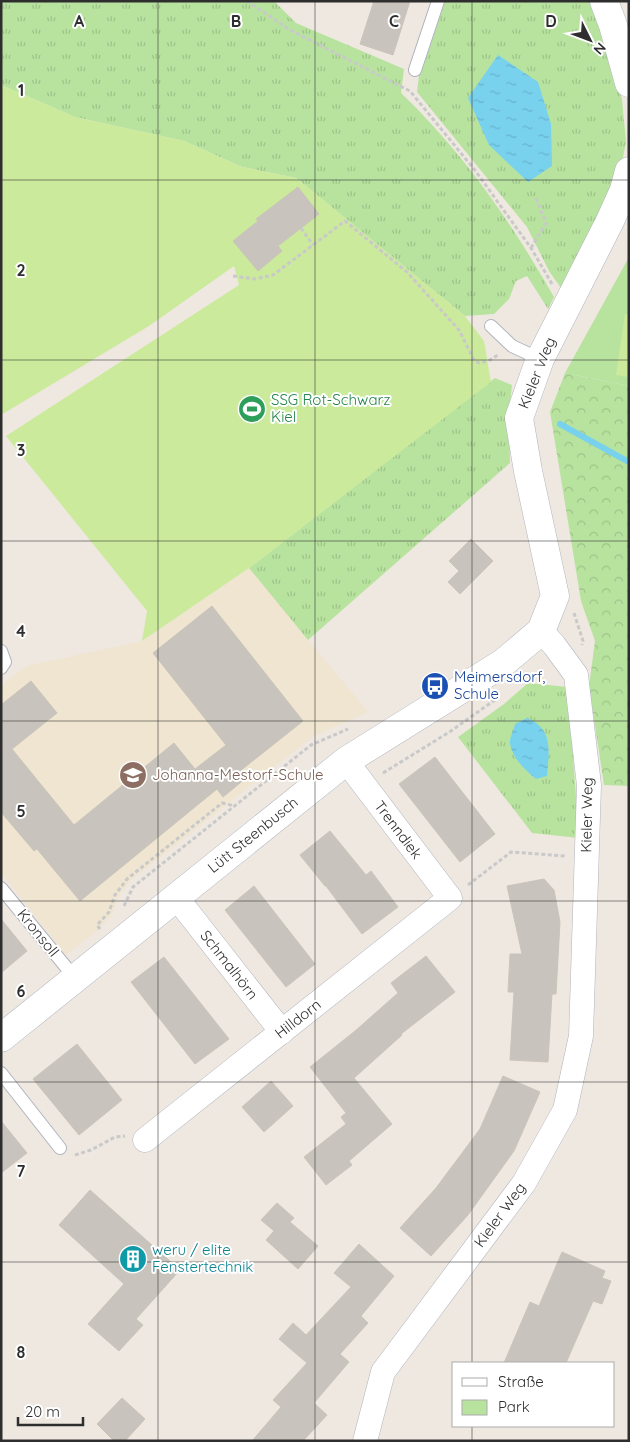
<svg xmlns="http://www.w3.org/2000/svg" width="630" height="1442" viewBox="0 0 630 1442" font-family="Quicksand,sans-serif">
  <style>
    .education { fill: #efe5d1 }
    .grass { fill: url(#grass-tufts) }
    .forest { fill: url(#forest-crowns) }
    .park { fill: #b8e39f }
    .pitch { fill: #cbea9c }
    .water { fill: url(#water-ripples) }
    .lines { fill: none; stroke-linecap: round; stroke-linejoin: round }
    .stream { stroke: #78d1ed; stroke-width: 6 }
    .building { fill: #c8c3bc; stroke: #cac4ba }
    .service-casing { stroke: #b1b4be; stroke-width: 14 }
    .minor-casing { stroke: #b1b4be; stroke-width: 25 }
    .tertiary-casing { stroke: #b1b4be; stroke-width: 29 }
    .path { stroke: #c9c9c9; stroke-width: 3; stroke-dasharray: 4 2.5; stroke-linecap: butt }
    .service { stroke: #fff; stroke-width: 12 }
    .minor { stroke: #fff; stroke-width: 24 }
    .tertiary { stroke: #fff; stroke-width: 28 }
    .grid { fill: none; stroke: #2e2e2e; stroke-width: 1; stroke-opacity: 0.55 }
    .labels { text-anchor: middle; stroke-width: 4; stroke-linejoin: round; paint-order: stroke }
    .street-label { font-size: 15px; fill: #2e2e2e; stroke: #fff }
    .leisure-label { font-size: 15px; fill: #27864d; stroke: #fff; text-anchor: start }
    .transit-label { font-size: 15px; fill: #164399; stroke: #fff; text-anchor: start }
    .education-label { font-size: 15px; fill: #785e54; stroke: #fff; text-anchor: start }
    .culture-label { font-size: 15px; fill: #0d838f; stroke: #fff; text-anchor: start }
    .grid-label { font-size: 16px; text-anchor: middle; font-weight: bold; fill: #2e2e2e; stroke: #fff; stroke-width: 4; stroke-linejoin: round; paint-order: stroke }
  </style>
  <defs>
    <pattern id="grass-tufts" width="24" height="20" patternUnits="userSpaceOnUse" patternTransform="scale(1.25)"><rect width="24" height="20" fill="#b8e39f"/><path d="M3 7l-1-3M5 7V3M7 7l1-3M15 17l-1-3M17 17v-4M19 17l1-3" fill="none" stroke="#9ec389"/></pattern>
    <pattern id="forest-crowns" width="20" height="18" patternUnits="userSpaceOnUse" patternTransform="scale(1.25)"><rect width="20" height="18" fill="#b8e39f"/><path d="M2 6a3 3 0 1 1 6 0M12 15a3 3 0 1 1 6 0" fill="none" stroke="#9ec389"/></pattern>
    <pattern id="water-ripples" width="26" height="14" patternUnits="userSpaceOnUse" patternTransform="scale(1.25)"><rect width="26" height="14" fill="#78d1ed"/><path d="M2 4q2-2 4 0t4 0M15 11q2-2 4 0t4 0" fill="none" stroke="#68b4cc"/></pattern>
  </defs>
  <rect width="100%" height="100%" fill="#efe8e1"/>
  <polygon class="education" points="249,568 368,712 312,737 129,882 118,898 112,915 98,930 66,955 1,873 1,686 26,666 142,641"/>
  <g class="grass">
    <path d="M 1,1 L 274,1 L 296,23 L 404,69 L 401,93 C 463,152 512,223 554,297 L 548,309 L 527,276 L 516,281 L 509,299 L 494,314 L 465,316 L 296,178 L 242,167 L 184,141 L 75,117 L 1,85 Z"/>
    <polygon points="445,1 591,1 622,99 626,142 618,183 561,288 549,271 527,227 417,92 419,75"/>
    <polygon points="495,378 512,385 509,414 510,463 308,640 249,568"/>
    <polygon points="528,683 568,687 579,838 532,833 458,737 504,704"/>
  </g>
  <polygon class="forest" points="565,373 629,386 629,786 604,785 589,686 595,641 581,601 550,412"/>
  <polygon class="park" points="629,257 629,386 565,373"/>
  <g class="pitch">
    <polygon points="1,85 75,117 184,141 242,167 296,178 465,316 484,341 491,382 249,568 142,641 147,611 6,436 239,285 234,266 149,326 1,415"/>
    <polygon points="625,314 629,314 629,377 616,375"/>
  </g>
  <g class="water">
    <polygon points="498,55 538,82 551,124 552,166 528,182 489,145 468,98"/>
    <path d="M 527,718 C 554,729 549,752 547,776 L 536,779 C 525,770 513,759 510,744 C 509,738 514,730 515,724 Z"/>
  </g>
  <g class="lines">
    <polyline class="stream" points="560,424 629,462"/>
  </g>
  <g class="building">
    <polygon points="374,1 410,1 393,55 360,44"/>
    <polygon points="298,187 319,214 278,246 282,251 258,271 233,241 258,221 256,219"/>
    <polygon points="471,539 493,561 460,594 448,582 459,571 449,561"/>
    <polygon points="212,606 303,721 240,771 246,778 223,797 217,789 80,901 37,849 34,851 1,812 1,705 31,681 57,713 12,749 74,825 174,743 195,769 226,745 153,653"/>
    <polygon points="435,757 495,834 460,862 399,784"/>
    <polygon points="330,831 366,875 371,871 398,907 362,934 326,886 325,886 300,855"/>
    <polygon points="544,879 554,890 560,922 556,994 552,994 548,1062 510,1060 514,992 508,992 510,954 522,954 507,886"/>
    <polygon points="254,886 315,964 286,987 225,910"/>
    <polygon points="1,919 27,951 1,973"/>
    <polygon points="426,956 455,992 401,1034 402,1035 354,1078 392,1124 349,1161 352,1165 326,1185 304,1157 346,1124 341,1117 346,1113 310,1067 355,1031 398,993 391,983"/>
    <polygon points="164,957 229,1039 195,1064 131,982"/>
    <polygon points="77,1044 122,1100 79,1135 33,1079"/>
    <polygon points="503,1076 540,1092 514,1151 468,1215 431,1256 400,1228 436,1188 480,1129"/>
    <polygon points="271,1081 293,1106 264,1132 242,1107"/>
    <polygon points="1,1121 27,1153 1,1173"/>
    <polygon points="90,1190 180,1270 136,1319 143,1325 119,1351 88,1324 124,1284 59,1225"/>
    <polygon points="277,1203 294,1218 290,1222 318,1246 298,1269 266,1240 274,1231 261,1220"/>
    <polygon points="359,1244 394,1276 361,1316 368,1323 340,1354 349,1362 314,1403 327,1415 303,1441 252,1441 281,1407 273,1400 307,1363 279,1339 293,1323 306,1335 351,1287 334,1273"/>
    <polygon points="562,1252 605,1271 602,1278 611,1281 602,1304 593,1301 566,1363 504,1363 530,1302 539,1306"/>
    <polygon points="122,1398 145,1419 125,1441 114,1441 97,1424"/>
  </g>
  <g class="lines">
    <g class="service-casing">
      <g id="service">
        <polyline points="415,70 438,1"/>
        <polyline points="491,326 512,346 540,359"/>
        <polyline points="1,651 5,662 1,668"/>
        <polyline points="1,888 75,978"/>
        <polyline points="1,1073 60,1148"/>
      </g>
    </g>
    <g class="minor-casing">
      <g id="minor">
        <polyline points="176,897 282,1032"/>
        <polyline points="145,1140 450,898 346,761"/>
        <polyline points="365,1441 383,1372 524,1183 565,1110 581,1036 589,785 576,675 554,645 541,631"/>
      </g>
    </g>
    <g class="tertiary-casing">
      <g id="tertiary">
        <polyline points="604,1 613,25 629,83"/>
        <polyline points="1,1038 346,761 503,663 541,631 555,596 528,471 519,418 540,359 610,221 624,190 629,171"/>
      </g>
    </g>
    <g class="path">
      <polyline points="247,1 290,30 410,91 474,169 531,248 552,284"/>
      <polyline points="301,228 313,245"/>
      <polyline points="531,248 546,223 535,196"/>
      <polyline points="233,276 255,279 273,275 345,221 407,272 459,330 474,360 479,363 488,361 498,355"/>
      <polyline points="574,613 583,641 582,645"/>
      <polyline points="383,773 451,731 499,697"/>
      <polyline points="468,885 511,852 565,856"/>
      <polyline points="124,906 133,887 311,745 348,729"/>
      <polyline points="100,929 97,925 109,912 115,895 127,879 222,803 235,806"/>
      <polyline points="75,1155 91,1150 115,1137 125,1136"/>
    </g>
    <use href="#service" class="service"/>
    <use href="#minor" class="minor"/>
    <use href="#tertiary" class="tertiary"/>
  </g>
  <path class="grid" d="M 158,1 L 158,1441M 315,1 L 315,1441M 472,1 L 472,1363M 1,180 L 629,180M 1,360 L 629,360M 1,541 L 629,541M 1,721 L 629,721M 1,901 L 629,901M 1,1082 L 629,1082M 1,1262 L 629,1262M 472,1426 L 472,1441"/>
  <defs>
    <g id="stadium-disc" transform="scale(1.4375)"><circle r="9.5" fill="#2e9e5b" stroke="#fff"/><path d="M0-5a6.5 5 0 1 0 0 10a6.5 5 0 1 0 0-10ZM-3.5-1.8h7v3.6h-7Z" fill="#fff"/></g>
    <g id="bus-disc" transform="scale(1.4375)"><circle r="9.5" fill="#1a4fb4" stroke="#fff"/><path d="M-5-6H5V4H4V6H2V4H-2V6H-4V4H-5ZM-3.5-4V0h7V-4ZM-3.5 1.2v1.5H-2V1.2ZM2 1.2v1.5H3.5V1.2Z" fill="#fff"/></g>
    <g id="school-disc" transform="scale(1.4375)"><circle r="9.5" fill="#8d6e63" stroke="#fff"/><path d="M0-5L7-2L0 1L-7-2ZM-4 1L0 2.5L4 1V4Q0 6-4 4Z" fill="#fff"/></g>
    <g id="building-disc" transform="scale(1.4375)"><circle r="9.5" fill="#0f9aa8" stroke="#fff"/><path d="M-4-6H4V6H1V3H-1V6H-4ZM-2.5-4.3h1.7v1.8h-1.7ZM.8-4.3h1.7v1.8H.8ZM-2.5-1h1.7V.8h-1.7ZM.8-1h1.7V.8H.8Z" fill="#fff"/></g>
  </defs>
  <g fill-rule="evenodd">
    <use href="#stadium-disc" x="252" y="409"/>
    <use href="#bus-disc" x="435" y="686"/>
    <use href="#school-disc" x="133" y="775"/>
    <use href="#building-disc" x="133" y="1259"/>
  </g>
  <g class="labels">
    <g class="street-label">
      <text transform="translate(537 373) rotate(-68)" y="5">Kieler Weg</text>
      <text transform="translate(587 815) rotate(-89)" y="5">Kieler Weg</text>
      <text transform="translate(398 830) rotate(53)" y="5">Trenndiek</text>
      <text transform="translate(253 835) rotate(-39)" y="5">Lütt Steenbusch</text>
      <text transform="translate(38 933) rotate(51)" y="5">Kronsoll</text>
      <text transform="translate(229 965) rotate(52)" y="5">Schmalhörn</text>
      <text transform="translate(298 1019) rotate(-38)" y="5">Hilldorn</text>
      <text transform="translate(500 1215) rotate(-54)" y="5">Kieler Weg</text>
    </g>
    <g class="leisure-label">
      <text x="271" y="405">SSG Rot-Schwarz<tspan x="271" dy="17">Kiel</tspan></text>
    </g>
    <g class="transit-label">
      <text x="454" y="682">Meimersdorf,<tspan x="454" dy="17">Schule</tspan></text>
    </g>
    <g class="education-label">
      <text x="152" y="780">Johanna-Mestorf-Schule</text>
    </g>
    <g class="culture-label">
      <text x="152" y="1255">weru / elite<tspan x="152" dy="17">Fenstertechnik</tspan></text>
    </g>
  </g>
  <g class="grid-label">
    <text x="79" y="27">A</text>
    <text x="236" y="27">B</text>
    <text x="394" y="27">C</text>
    <text x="551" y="27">D</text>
    <text x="21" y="96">1</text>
    <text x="21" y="276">2</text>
    <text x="21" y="456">3</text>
    <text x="21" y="637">4</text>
    <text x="21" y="817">5</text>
    <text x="21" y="997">6</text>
    <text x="21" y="1177">7</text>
    <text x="21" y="1358">8</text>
  </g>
  <rect width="630" height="1442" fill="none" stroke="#2e2e2e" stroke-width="5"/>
  <rect x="452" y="1362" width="162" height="65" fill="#ffffff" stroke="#ababab"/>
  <rect x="462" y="1378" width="25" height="8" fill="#ffffff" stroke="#ababab"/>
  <text x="498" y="1387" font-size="15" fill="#2e2e2e">Straße</text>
  <rect x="462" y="1400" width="25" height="15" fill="#b8e39f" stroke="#ababab"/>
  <text x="498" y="1412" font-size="15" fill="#2e2e2e">Park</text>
  <g transform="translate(590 40) rotate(132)" stroke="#ffffff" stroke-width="4" paint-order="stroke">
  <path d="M0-4L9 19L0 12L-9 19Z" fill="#2e2e2e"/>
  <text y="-8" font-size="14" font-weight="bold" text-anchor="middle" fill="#2e2e2e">N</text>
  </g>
  <path d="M18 1417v8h65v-8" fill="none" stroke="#2e2e2e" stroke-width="2.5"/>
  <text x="25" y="1417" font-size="15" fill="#2e2e2e" stroke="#ffffff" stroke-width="4" paint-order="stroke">20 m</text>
</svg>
